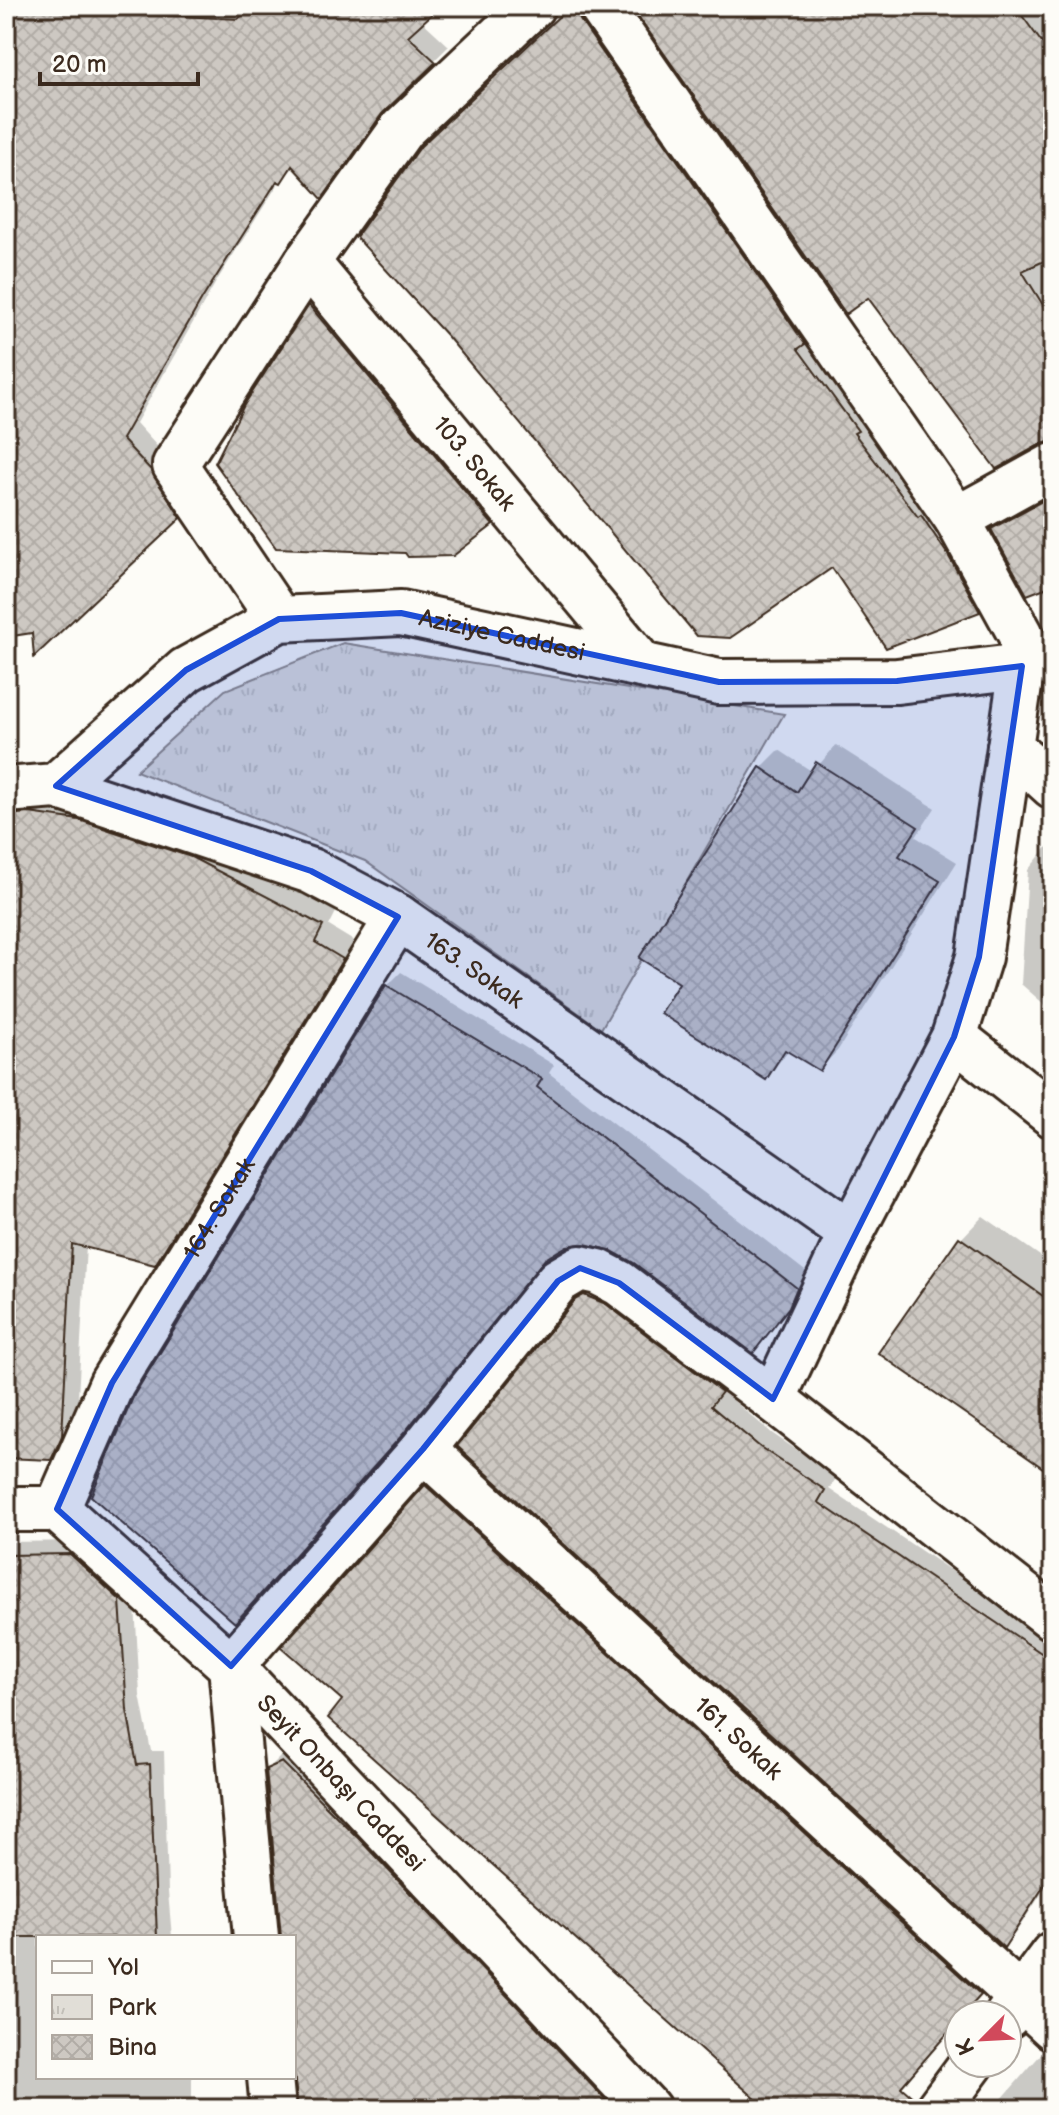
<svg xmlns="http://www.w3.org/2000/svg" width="1059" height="2115" viewBox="0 0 1059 2115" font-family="'Balsamiq Sans',sans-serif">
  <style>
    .park { fill: url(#park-tufts); stroke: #8e847a; stroke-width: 2 }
    .shadow { fill: #0003 }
    .building { fill: url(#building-cross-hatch); stroke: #3b2a1e; stroke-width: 2 }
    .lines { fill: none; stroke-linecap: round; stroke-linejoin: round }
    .minor-casing { stroke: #3b2a1e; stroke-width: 50 }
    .minor { stroke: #fdfcf7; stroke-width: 44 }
    .marked { fill: #1d4ed8; fill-opacity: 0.2; stroke: #1d4ed8; stroke-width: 6; stroke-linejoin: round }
    .labels { text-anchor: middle; stroke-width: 8; stroke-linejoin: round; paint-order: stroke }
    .street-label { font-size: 24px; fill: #3b2a1e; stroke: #fdfcf7 }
  </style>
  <defs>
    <pattern id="park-tufts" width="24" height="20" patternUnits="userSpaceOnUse" patternTransform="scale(2)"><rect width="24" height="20" fill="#e1ded7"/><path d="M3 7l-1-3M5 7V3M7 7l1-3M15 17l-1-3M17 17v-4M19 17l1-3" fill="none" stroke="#c2bfb8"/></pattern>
    <pattern id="building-cross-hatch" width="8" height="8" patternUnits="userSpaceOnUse" patternTransform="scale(2)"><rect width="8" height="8" fill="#cdc8c2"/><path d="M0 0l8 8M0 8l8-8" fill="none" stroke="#b1aca6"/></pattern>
  </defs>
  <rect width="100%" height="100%" fill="#fdfcf7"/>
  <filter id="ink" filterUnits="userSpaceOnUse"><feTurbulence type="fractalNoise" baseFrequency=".0125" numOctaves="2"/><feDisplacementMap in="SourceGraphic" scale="16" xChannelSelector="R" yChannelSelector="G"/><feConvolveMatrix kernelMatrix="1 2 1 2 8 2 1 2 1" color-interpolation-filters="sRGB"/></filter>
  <g filter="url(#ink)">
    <polygon class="park" points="343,643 784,714 601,1029 365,861 136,771 225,690"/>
    <g class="shadow">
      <polygon points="6,6 438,6 422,21 449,46 395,99 336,181 322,196 295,166 280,181 216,282 136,423 166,456 194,501 179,516 34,631 6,635"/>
      <polygon points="570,6 596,6 994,596 979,611 833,566 439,131"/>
      <polygon points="634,6 1042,6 1053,21 1053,439 868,295"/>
      <polygon points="327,289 509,507 492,524 453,554 245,406 311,306"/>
      <polygon points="1053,490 1053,600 1051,601 1042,587 993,529 1008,514"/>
      <polygon points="836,745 935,808 916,837 957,862 838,1050 820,1069 789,1051 766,1077 682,983 761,768 779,750 813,772"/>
      <polygon points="6,793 207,842 337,910 329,926 357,943 170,1247 155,1263 86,1245 77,1418 66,1442 50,1458 6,1456"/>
      <polygon points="1053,840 1053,1012 1021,984 1028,870"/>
      <polygon points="401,972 554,1065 549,1073 809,1274 802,1291 753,1350 635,1261 610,1248 584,1242 567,1245 549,1255 417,1417 136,1396 387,986"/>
      <polygon points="983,1216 1053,1265 1053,1473 961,1239"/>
      <polygon points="590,1288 734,1378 723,1392 773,1434 837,1477 829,1489 1053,1639 1053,1876 1016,1932 1004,1945 576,1302"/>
      <polygon points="440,1472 989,1975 962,2015 959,2015 959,2019 881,2109 770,2109 345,1700 284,1647"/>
      <polygon points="85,1541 134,1585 140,1695 151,1751 164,1751 168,1892 172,1937 38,1937 38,2077 192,2077 192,2109 6,2109 6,1542"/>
      <polygon points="297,1749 619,2109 299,2109 294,2067 294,1937 283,1937 268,1769 282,1755"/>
      <polygon points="1053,2041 1053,2109 993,2109 1042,2053"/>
    </g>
    <g class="building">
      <polygon points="6,6 146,6 143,14 238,19 252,6 441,6 408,36 436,62 382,114 322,199 292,166 281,183 277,181 202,299 122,439 152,471 181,518 34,657 32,633 6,637"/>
      <polygon points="570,6 576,6 580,20 805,344 798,349 858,431 854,433 918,517 921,515 948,555 980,612 886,648 832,568 730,638 697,636 448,337 356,237 421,146"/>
      <polygon points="631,6 1015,6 1053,58 1053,257 1022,271 1053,321 1053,441 1041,444 996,469 868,298 846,314"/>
      <polygon points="309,305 493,525 453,556 408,557 405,553 276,548 215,463 244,405"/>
      <polygon points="1053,495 1053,585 1027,595 991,529"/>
      <polygon points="816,762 918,827 899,856 940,881 820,1071 785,1050 766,1080 660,1013 679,983 639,958 760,767 797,792"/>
      <polygon points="29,813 79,820 191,857 323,926 315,942 343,959 155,1265 72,1244 62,1436 51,1460 6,1458 6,815"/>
      <polygon points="386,985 542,1079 537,1087 797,1288 789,1307 753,1353 634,1263 610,1250 584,1244 567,1246 545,1259 404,1433 235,1623 91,1496 134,1395"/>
      <polygon points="959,1237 1053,1303 1053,1475 878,1353"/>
      <polygon points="584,1295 606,1304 722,1392 711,1406 760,1447 825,1490 818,1502 1053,1661 1053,1872 1004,1948 457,1446 575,1300"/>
      <polygon points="425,1485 981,1995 963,2015 959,2015 959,2020 901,2087 916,2100 913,2109 767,2109 328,1718 342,1700 281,1647"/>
      <polygon points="70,1554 120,1600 127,1710 137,1765 150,1764 157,1937 6,1937 6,1555"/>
      <polygon points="282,1762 358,1838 614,2109 298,2109 294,2072 294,1937 281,1937 266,1769"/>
    </g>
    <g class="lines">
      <g class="minor-casing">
        <g id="minor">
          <polyline points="601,6 957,519 1022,637 1022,666 979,957 954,1037 851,1233 773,1399"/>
          <path id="s1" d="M 307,262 L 642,665"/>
          <polyline points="957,519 1053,466"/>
          <polyline points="279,619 175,465 307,262 402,129 532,6"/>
          <polyline points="1010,747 1053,786"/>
          <path id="s2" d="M 56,786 L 311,871 L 398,917 L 851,1233"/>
          <path id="s3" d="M 6,790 L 56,786 L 186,670 L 279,619 L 401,613 L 719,682 L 897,681 L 1022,666 L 1053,655"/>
          <polyline points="954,1037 1053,1115"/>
          <path id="s4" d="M 423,1449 L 1053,2027"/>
          <path id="s5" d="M 6,1509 L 57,1509 L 231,1666 L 648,2109"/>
          <path id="s6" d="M 57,1509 L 112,1383 L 398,917"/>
          <polyline points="256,1937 231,1666 423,1449 558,1281 580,1268 598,1272 619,1283 773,1399 1053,1618"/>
          <polyline points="1007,2016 1053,1954"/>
          <polyline points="270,2077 273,2109"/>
          <polyline points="938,2109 972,2063"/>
        </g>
      </g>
      <use href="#minor" class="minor"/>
    </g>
  </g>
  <path class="marked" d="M 401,613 L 719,682 L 897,681 L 1022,666 L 979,957 L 954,1037 L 773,1399 L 619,1283 L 580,1268 L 558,1281 L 423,1449 L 231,1666 L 57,1509 L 112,1383 L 398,917 L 311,871 L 56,786 L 186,670 L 279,619 Z"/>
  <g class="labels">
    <g class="street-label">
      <text dy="8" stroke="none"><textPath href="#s1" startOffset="262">103. Sokak</textPath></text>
      <text dy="8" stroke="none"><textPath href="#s3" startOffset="556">Aziziye Caddesi</textPath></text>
      <text dy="8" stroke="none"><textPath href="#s2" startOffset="460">163. Sokak</textPath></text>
      <text dy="8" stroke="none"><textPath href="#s6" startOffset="342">164. Sokak</textPath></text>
      <text dy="8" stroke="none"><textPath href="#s4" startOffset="428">161. Sokak</textPath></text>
      <text dy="8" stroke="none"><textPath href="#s5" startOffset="446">Seyit Onbaşı Caddesi</textPath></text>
    </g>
  </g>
  <rect width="1059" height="2115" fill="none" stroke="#fdfcf7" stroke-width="32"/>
  <rect x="16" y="16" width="1027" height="2083" fill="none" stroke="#3b2a1e" stroke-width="3" filter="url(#ink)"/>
  <rect x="36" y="1935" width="260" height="144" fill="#fdfcf7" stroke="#afa8a0" stroke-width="2"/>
  <rect x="52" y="1961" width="40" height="12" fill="#fdfcf7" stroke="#afa8a0" stroke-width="2"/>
  <text x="108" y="1975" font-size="24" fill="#3b2a1e">Yol</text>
  <rect x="52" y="1995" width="40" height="24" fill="url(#park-tufts)" stroke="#afa8a0" stroke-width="2"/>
  <text x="108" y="2015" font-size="24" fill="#3b2a1e">Park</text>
  <rect x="52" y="2035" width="40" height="24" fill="url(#building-cross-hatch)" stroke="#afa8a0" stroke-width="2"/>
  <text x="108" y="2055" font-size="24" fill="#3b2a1e">Bina</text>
  <g transform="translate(983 2039) rotate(246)"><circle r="38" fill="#fdfcf7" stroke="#afa8a0" stroke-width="2"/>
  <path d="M0-6L14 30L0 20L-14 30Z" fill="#d1495b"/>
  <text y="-12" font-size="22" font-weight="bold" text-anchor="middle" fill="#3b2a1e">K</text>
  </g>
  <path d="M40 72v12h158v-12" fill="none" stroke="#3b2a1e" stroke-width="4"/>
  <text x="52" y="72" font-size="24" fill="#3b2a1e" stroke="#fdfcf7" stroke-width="6" paint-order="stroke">20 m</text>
</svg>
